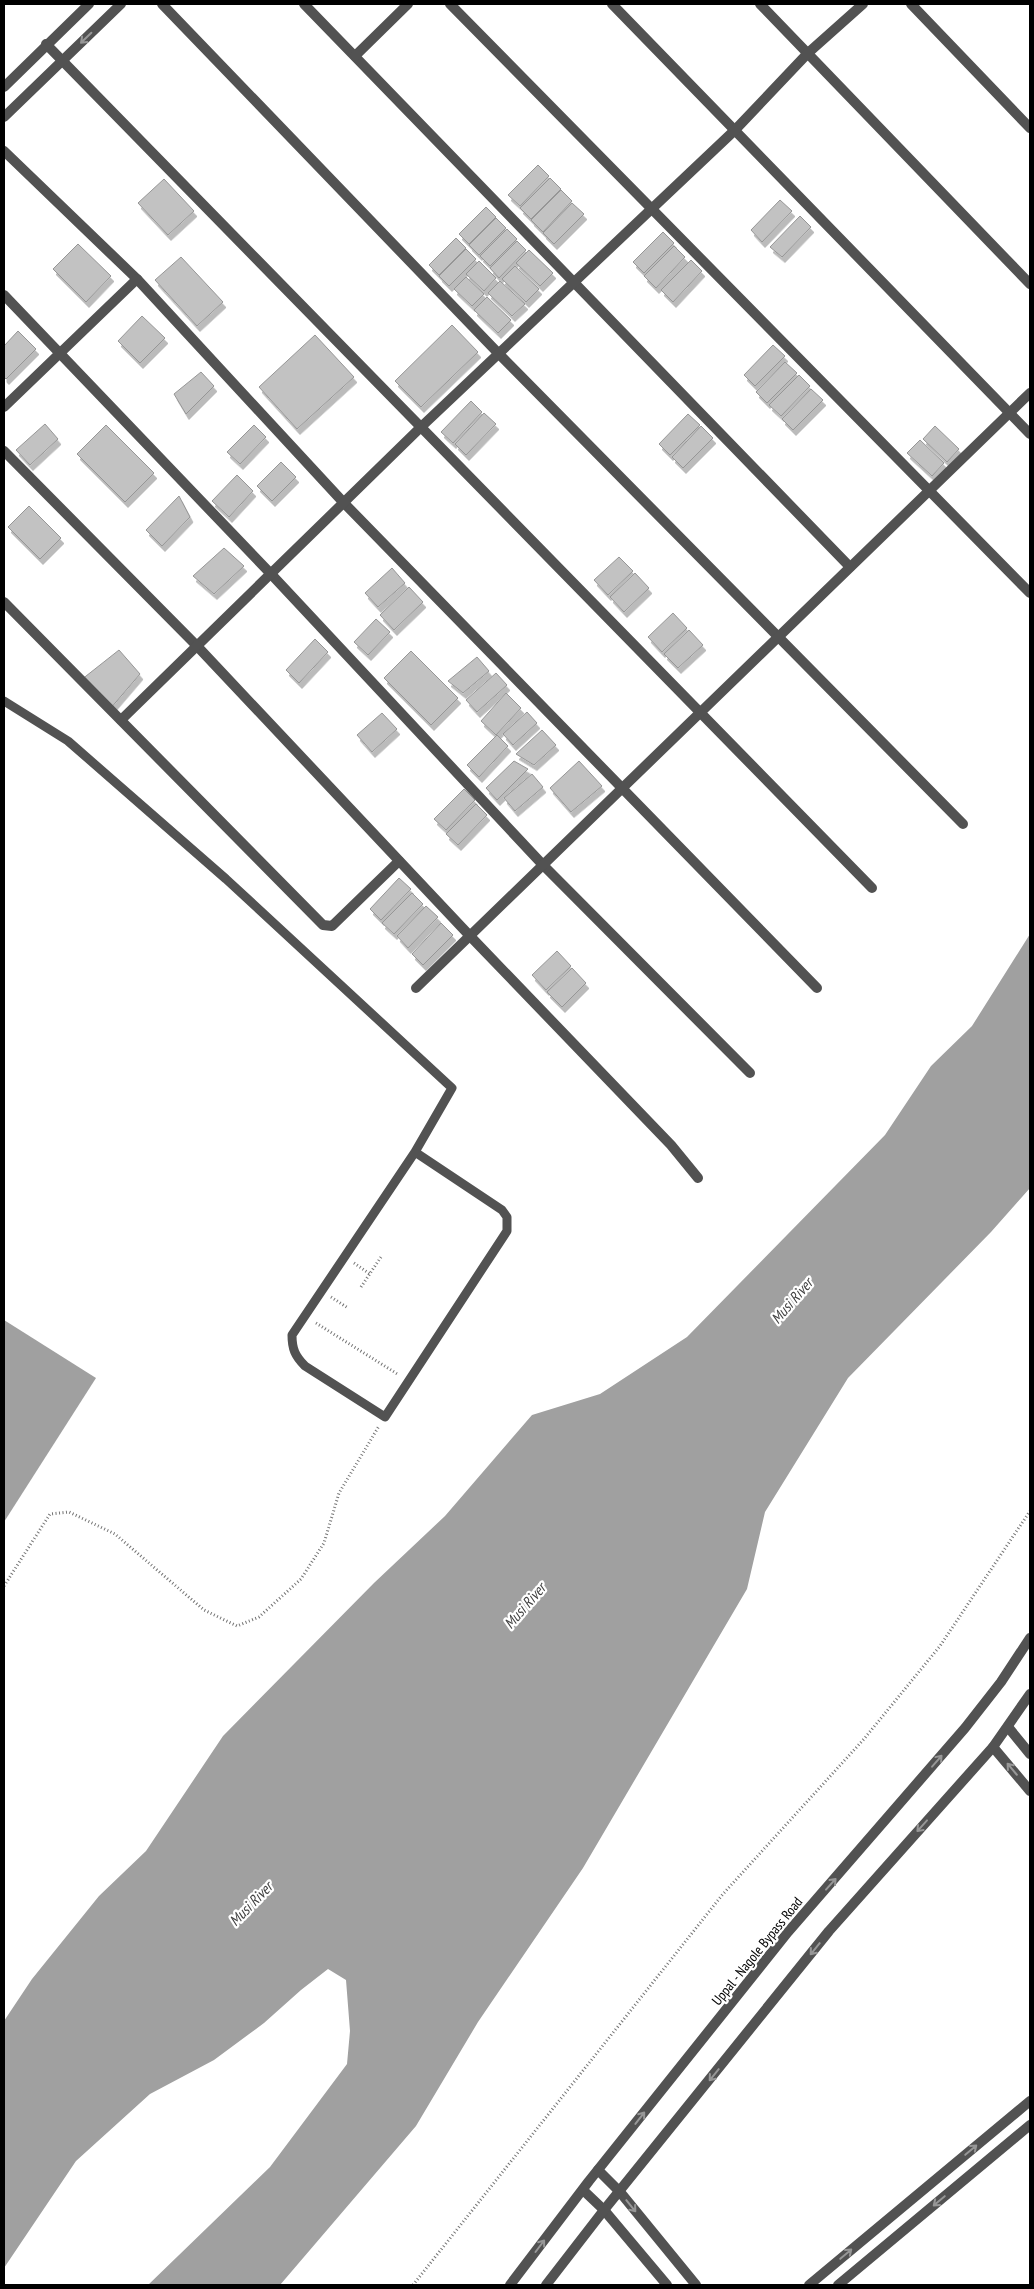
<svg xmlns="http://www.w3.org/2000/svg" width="1034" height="2289" viewBox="0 0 1034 2289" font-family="'PT Sans Narrow',sans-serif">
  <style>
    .water { fill: #a0a0a0 }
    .building { fill: #c2c2c2; stroke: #969696; filter: url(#shadow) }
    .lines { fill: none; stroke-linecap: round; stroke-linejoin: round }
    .path { stroke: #747474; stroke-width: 3; stroke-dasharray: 1 2.5; stroke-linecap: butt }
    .service { stroke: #525252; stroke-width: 9 }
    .minor { stroke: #525252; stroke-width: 10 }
    .tertiary { stroke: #525252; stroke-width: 10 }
    .oneway { stroke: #979797 }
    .labels { text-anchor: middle; stroke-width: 4.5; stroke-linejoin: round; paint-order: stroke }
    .street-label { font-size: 14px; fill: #000; stroke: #fff }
    .water-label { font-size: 15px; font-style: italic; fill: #414141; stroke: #fff }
  </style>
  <defs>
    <filter id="shadow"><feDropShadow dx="3" dy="5.5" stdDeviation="0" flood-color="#0004"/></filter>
  </defs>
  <rect width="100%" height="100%" fill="#fff"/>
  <g class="water">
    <polygon points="1030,934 1030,1188 991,1232 848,1378 765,1512 747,1589 583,1868 478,2022 416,2126 280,2285 148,2285 270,2167 347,2064 350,2031 346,1980 328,1969 301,1990 264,2023 214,2060 150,2094 76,2161 4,2268 4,2021 32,1979 99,1896 146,1851 223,1736 374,1583 445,1516 532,1415 600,1394 687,1337 885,1135 931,1066 972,1026"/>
    <polygon points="4,1320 96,1378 4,1522"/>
  </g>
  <g class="building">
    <polygon points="538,165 549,176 520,206 508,195"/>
    <polygon points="550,178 561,189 531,219 520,208"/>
    <polygon points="164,179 194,211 168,235 138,203"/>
    <polygon points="561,190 572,201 543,232 531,220"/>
    <polygon points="780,200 792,211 762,242 751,230"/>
    <polygon points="572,203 584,214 554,244 543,233"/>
    <polygon points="486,207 496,217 469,244 459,234"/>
    <polygon points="800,216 811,227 782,257 770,247"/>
    <polygon points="496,218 506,228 479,255 469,245"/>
    <polygon points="507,229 517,239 490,266 480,256"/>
    <polygon points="663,232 674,243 644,273 633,262"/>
    <polygon points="456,238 466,248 439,275 429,265"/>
    <polygon points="517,241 526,250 499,278 490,268"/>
    <polygon points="78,244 111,276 86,302 53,269"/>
    <polygon points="674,246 685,257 656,288 644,276"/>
    <polygon points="466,249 476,259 449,286 439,276"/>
    <polygon points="529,250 553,273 540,286 516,263"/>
    <polygon points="181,257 223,302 197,326 155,280"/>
    <polygon points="691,260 702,271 673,302 661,290"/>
    <polygon points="479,261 496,278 484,291 466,274"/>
    <polygon points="515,266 539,289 526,302 502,279"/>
    <polygon points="466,277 484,294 472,306 454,289"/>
    <polygon points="500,281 525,304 512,316 488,293"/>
    <polygon points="487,297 511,320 498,333 474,310"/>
    <polygon points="142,316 165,338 140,363 118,341"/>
    <polygon points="452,325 478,352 421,407 395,381"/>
    <polygon points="18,331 36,349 6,379 4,377 4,346"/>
    <polygon points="315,335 354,377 297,429 259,387"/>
    <polygon points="773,345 785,356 755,386 744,375"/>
    <polygon points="785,362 797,373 767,403 756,392"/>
    <polygon points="201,372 214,386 186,414 174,394"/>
    <polygon points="799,375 810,386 781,416 769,405"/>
    <polygon points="811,389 823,400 793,430 782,419"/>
    <polygon points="471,401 482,412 453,443 441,432"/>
    <polygon points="484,413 496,424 466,455 455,444"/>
    <polygon points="688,414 700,425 670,455 659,444"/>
    <polygon points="45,424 58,439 30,465 16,450"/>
    <polygon points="106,425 154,473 125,502 77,454"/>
    <polygon points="254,425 266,437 240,464 227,452"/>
    <polygon points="701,426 713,438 683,468 672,457"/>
    <polygon points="935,426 959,449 947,462 923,439"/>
    <polygon points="920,440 944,463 932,476 907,453"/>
    <polygon points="281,462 296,477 272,501 257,486"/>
    <polygon points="237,475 253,491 229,517 212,501"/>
    <polygon points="179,496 190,517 162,546 146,530"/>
    <polygon points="29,506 61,538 40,559 8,527"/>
    <polygon points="224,548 244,566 214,594 193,576"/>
    <polygon points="619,557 633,571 608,595 594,580"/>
    <polygon points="392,568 405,583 378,607 365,593"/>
    <polygon points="635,573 649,588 624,612 610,597"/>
    <polygon points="409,587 423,602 394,630 380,615"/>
    <polygon points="673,613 687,628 662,652 648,637"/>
    <polygon points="376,619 390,632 368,655 354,642"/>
    <polygon points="689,630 703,645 678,668 664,654"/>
    <polygon points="315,639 328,652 299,683 286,670"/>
    <polygon points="119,650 140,674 110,709 81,680"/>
    <polygon points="411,651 458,698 431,725 384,678"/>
    <polygon points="477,657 489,671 463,693 448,681"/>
    <polygon points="496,673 507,685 477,712 466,700"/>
    <polygon points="506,693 521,708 496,735 481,721"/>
    <polygon points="527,712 537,723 513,745 503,734"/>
    <polygon points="382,713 397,729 372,752 357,735"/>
    <polygon points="542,730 556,745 534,765 516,754"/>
    <polygon points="497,735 508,746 479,777 467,765"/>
    <polygon points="514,761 528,769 497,800 486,788"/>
    <polygon points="579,761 602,786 571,812 550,788"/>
    <polygon points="532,774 543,787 515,811 504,798"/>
    <polygon points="464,789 475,800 446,830 434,819"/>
    <polygon points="476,804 487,815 458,845 446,834"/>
    <polygon points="399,878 411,889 381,920 370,909"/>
    <polygon points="412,893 423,904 394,934 382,923"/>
    <polygon points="426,906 438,917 408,948 397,936"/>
    <polygon points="441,923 453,935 423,965 412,954"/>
    <polygon points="557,951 571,966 546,990 532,975"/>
    <polygon points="572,968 586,983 562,1007 547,992"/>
  </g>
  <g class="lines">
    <g class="path">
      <polyline points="354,1263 370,1274"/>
      <polyline points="361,1287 381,1257"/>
      <polyline points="331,1297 348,1308"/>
      <polyline points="316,1323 399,1375"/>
      <polyline points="4,1586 50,1514 69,1512 115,1534 204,1610 237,1626 259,1617 301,1579 324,1543 339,1493 379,1426"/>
      <polyline points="413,2285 723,1894 864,1739 940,1646 1030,1511"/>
    </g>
    <path class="service" d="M 4,701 L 68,741 L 226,879 L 452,1088 L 415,1152 L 292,1335 C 292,1349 295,1356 305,1366 L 385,1417 L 507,1231 L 507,1217 L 502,1210 L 415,1152"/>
    <g class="minor">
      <polyline points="162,4 499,354 963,824"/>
      <polyline points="304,4 850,567"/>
      <polyline points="450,4 1030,593"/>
      <polyline points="612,4 1030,434"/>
      <polyline points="760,4 1030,284"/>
      <polyline points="911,4 1030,128"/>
      <polyline points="46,44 872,888"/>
      <polyline points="355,56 408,4"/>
      <polyline points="4,87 89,4"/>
      <polyline points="4,117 121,4"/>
      <polyline points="4,151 137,279 344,503 817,988"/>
      <polyline points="4,295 271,574 543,865 750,1073"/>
      <polyline points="4,407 137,279"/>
      <polyline points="4,451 197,646 470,936 671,1145 698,1178"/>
      <polyline points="4,602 323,925 332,926 399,861"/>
      <polyline points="121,720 421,427 735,130 808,53 863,4"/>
      <polyline points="416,988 1030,393"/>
      <polyline points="1008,1727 1030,1754"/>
      <polyline points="993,1747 1030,1791"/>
      <polyline points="598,2170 620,2192 696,2285"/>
      <polyline points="583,2190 604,2210 667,2285"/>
      <polyline points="809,2285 1030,2101"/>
      <polyline points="838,2285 1030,2125"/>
    </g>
    <g class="tertiary">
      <polyline points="510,2285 589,2181 788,1932 965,1728 1001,1682 1030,1638"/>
      <polyline points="546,2285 604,2210 829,1931 993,1747 1030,1694"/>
    </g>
  </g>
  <defs><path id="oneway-shaft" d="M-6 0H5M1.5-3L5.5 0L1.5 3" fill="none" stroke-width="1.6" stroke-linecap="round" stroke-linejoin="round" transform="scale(1.25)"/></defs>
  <g class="oneway">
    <use href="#oneway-shaft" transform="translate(86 38) rotate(136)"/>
    <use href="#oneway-shaft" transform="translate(937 1761) rotate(-49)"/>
    <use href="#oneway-shaft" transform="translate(1012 1769) rotate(-130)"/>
    <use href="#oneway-shaft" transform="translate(922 1826) rotate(132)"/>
    <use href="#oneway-shaft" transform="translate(831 1884) rotate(-48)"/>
    <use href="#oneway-shaft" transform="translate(815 1949) rotate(129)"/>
    <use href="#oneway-shaft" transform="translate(714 2075) rotate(129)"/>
    <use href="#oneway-shaft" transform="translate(640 2118) rotate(-52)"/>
    <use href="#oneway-shaft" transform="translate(971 2150) rotate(-40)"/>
    <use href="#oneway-shaft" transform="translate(939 2201) rotate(140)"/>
    <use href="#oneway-shaft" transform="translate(631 2206) rotate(51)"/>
    <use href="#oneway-shaft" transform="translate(540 2246) rotate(-53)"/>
    <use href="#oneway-shaft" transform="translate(846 2254) rotate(-40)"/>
  </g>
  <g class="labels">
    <g class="street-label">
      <text transform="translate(757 1951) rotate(-51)" y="5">Uppal - Nagole Bypass Road</text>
    </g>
    <g class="water-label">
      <text transform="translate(792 1301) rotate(-49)" y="5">Musi River</text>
      <text transform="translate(525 1606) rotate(-49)" y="5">Musi River</text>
      <text transform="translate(251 1904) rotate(-46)" y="5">Musi River</text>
    </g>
  </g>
  <rect width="1034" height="2289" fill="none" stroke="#000000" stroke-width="10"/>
</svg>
